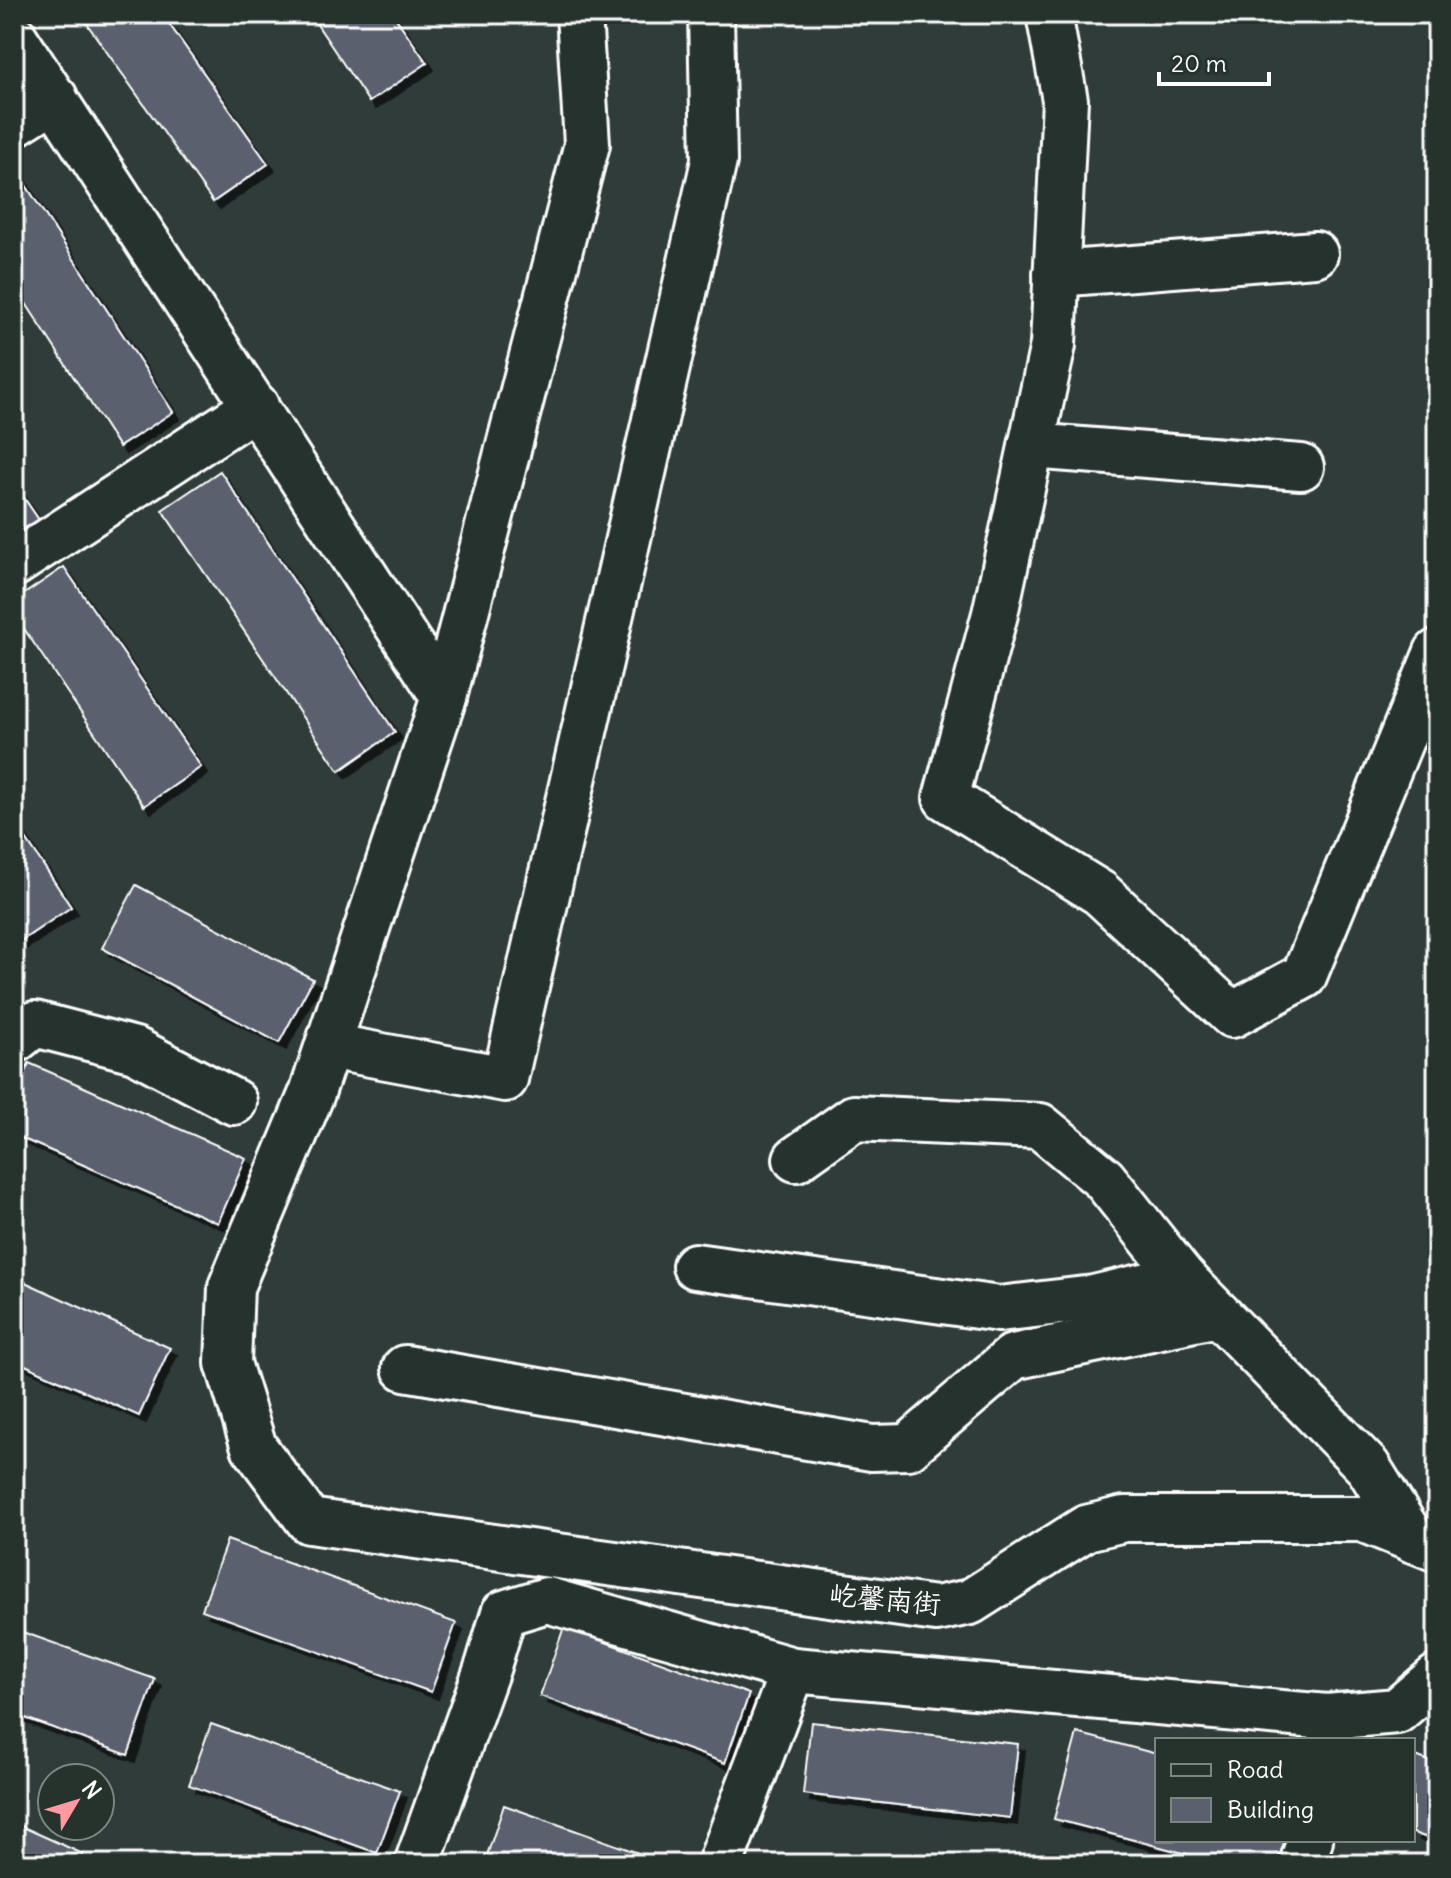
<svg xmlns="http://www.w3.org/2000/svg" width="1451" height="1878" viewBox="0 0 1451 1878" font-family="Delius,'LXGW WenKai TC',sans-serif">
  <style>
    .building { fill: #5a606d; stroke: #fff; stroke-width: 2; filter: url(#shadow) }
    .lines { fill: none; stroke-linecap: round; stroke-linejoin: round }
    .minor-casing { stroke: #fff; stroke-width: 50 }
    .minor { stroke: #26332d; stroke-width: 44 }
    .labels { text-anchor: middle; stroke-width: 7; stroke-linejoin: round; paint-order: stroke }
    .street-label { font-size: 28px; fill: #fff; stroke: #26332d }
  </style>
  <defs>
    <filter id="shadow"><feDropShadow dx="7" dy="7" stdDeviation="0" flood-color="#0009"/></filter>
  </defs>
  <rect width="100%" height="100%" fill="#303c3a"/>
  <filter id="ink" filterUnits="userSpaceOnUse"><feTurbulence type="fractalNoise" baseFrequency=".0125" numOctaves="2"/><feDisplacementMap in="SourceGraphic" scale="16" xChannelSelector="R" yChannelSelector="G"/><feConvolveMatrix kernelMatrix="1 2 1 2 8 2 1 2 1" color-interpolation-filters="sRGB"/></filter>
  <g filter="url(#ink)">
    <g class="building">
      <polygon points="80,14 162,14 268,164 213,202"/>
      <polygon points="310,14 393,14 427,63 369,102"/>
      <polygon points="14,167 173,412 119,447 14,285"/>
      <polygon points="220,471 395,732 339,771 162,510"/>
      <polygon points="14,483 39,520 14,537"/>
      <polygon points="64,567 201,767 144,806 14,614 14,601"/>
      <polygon points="14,821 71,907 15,945 14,943"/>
      <polygon points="136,885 313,979 279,1043 102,948"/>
      <polygon points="29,1063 246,1158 218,1223 14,1135 14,1099"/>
      <polygon points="14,1277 170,1348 139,1416 14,1360"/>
      <polygon points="227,1540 456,1623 431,1692 202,1610"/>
      <polygon points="564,1627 749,1694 725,1763 540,1696"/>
      <polygon points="14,1629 155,1679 128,1755 14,1714"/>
      <polygon points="811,1722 1018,1744 1010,1818 803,1794"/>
      <polygon points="211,1724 400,1791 377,1853 189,1785"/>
      <polygon points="1077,1733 1157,1754 1157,1840 1291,1840 1285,1864 1225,1864 1054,1819"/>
      <polygon points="1413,1755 1437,1764 1437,1841 1413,1833"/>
      <polygon points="504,1805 669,1864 484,1864"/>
      <polygon points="14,1823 83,1854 78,1864 14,1864"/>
    </g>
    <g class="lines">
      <g class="minor-casing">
        <g id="minor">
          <polyline points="579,14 587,144 444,697 312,1093 231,1287 228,1363 254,1447 309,1521 936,1609 970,1602 1086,1528 1124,1519 1362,1519 1437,1549"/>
          <polyline points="1049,14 1065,100 1053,345 995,614 946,798 1100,893 1232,1015 1304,976 1437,652"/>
          <polyline points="14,37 444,697"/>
          <polyline points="14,124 55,98"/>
          <polyline points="1056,274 1315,254"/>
          <polyline points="1031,446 1301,467"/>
          <polyline points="14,564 256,406"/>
          <polyline points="14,1041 35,1024 135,1050 234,1102"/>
          <polyline points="328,1046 505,1079 714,161 711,14"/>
          <polyline points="796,1159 854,1118 1040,1126 1104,1179 1182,1277 1368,1467 1413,1540"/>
          <polyline points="695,1266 999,1309 1094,1298 1182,1277"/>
          <polyline points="405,1368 872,1448 908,1447 1013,1357 1218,1314"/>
          <polyline points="417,1864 488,1666 504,1613 547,1600 793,1670 1327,1717 1397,1711 1437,1677"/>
          <polyline points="720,1864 793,1670"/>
          <polyline points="1302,1864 1310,1840"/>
        </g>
      </g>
      <use href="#minor" class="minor"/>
    </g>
  </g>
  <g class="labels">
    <g class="street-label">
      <text transform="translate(885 1599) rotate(5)" y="10">屹馨南街</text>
    </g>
  </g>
  <rect width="1451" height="1878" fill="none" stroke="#26332d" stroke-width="48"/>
  <rect x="24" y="24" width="1403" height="1830" fill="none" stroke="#fff" stroke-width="3" filter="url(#ink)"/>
  <rect x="1155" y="1738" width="260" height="104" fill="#26332d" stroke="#7d8581" stroke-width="2"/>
  <rect x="1171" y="1764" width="40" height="12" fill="#26332d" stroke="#7d8581" stroke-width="2"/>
  <text x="1227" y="1778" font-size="24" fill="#ffffff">Road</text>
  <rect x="1171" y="1798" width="40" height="24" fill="#5a606d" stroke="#7d8581" stroke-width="2"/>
  <text x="1227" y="1818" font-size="24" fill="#ffffff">Building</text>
  <g transform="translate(76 1802) rotate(52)"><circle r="38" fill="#26332d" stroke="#7d8581" stroke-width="2"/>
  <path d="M0-6L14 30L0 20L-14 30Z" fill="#ff9aa2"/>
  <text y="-12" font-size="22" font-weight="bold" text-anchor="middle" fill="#ffffff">N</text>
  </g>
  <path d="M1159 72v12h110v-12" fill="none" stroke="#ffffff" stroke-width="4"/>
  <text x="1171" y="72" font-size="24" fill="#ffffff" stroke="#26332d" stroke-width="6" paint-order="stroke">20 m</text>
</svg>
